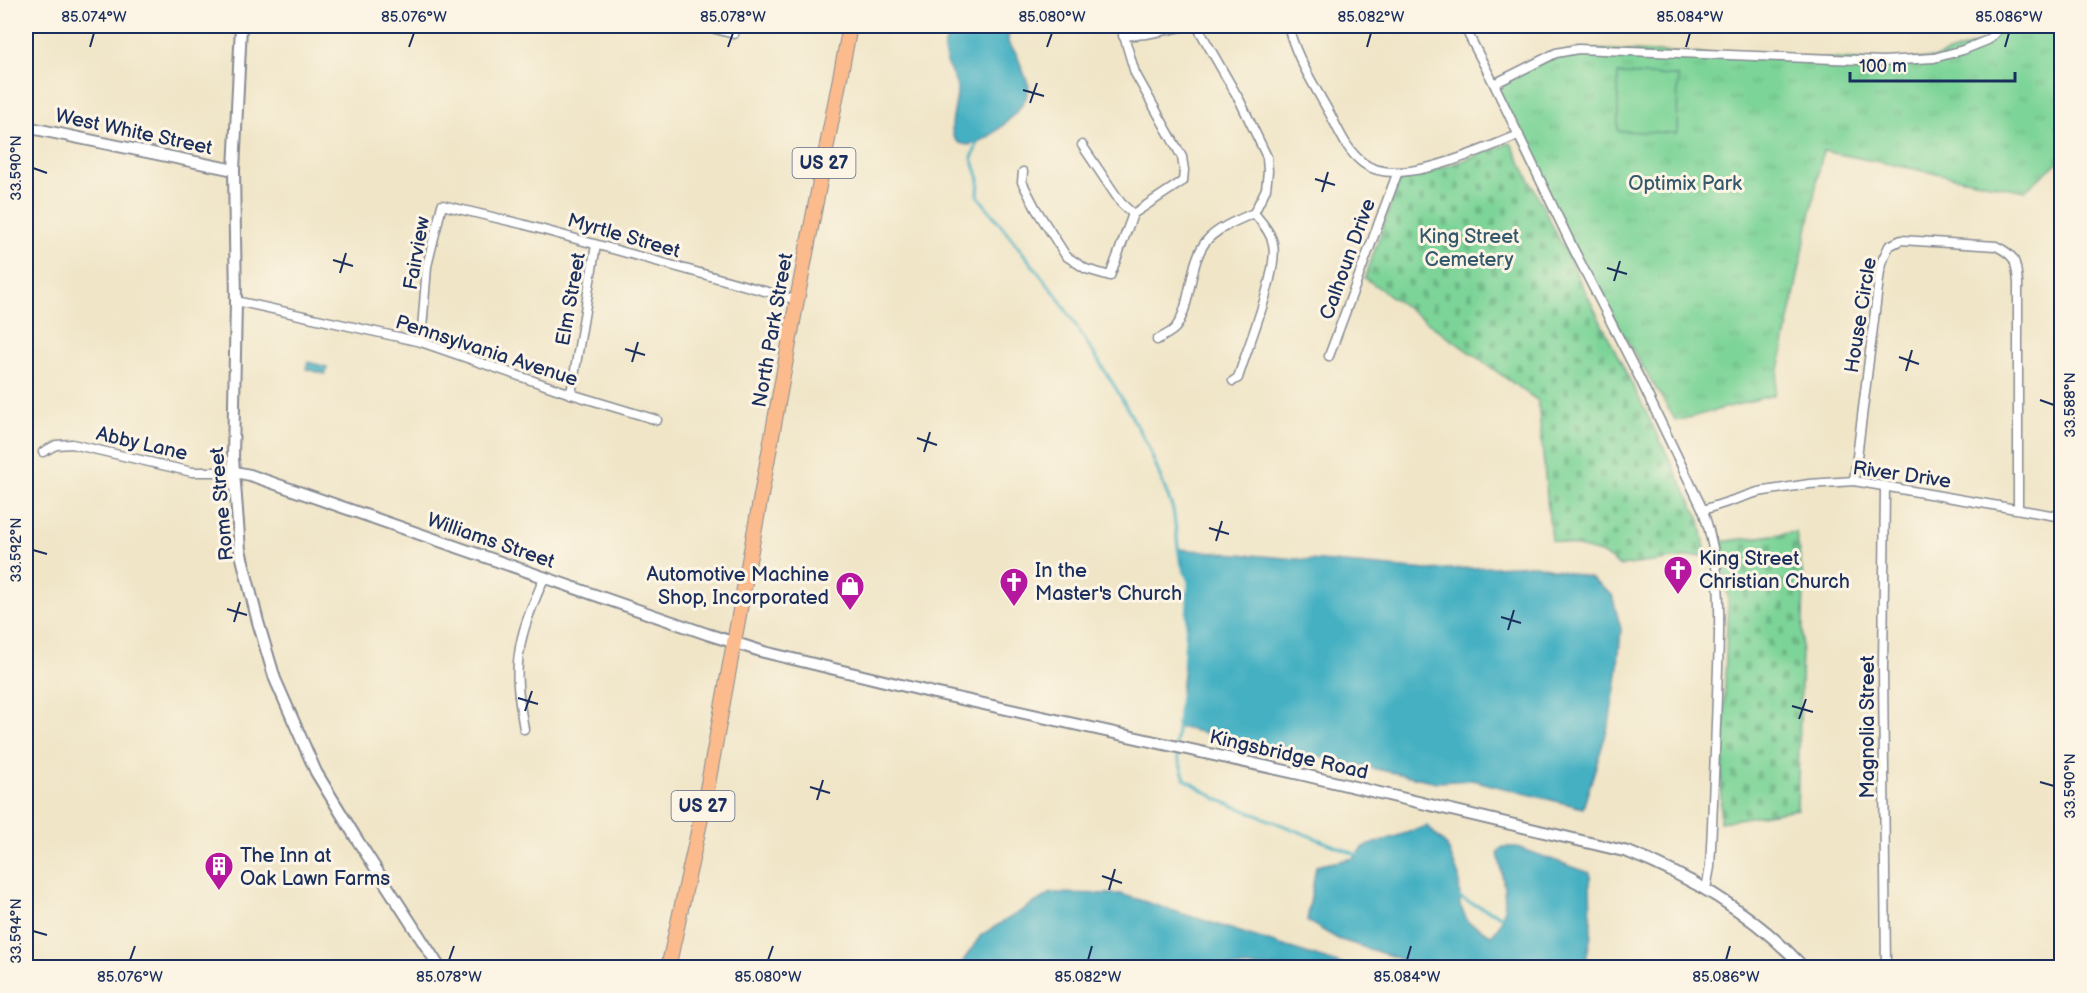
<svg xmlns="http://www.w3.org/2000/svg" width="2087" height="993" viewBox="0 0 2087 993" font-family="'Balsamiq Sans',sans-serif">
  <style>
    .grass { fill: url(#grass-tufts); stroke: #4c827b; stroke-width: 1.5 }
    .cemetery { fill: url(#cemetery-stones); stroke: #4c827b; stroke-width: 1.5 }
    .pitch { fill: #7dd498; stroke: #4c827b; stroke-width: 1.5 }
    .water { fill: #44b0c2; stroke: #307090; stroke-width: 1.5 }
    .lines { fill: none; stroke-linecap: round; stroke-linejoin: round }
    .stream { stroke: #44b0c2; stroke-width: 3 }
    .minor-casing { stroke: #868a92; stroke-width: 11 }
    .tertiary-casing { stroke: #868a92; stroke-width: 14 }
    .primary-casing { stroke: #868a92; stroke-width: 16 }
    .minor { stroke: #fff; stroke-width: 8 }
    .tertiary { stroke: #fff; stroke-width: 10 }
    .primary { stroke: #fbbb8c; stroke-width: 14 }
    .ticks { fill: none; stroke: #1b2f5e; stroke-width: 2 }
    .labels { text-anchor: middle; stroke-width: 6; stroke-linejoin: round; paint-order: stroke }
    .shield { fill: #fcf5e5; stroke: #5e6a86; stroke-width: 1.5 }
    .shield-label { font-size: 18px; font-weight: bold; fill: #1b2f5e }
    .street-label { font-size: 20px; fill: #1b2f5e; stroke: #fcf5e5 }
    .park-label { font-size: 20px; fill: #34586c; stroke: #fcf5e5 }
    .poi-label { font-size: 20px; fill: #1b2f5e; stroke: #fcf5e5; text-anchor: start }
    .neatline { fill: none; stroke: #1b2f5e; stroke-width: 2 }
    .ticks-label { font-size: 15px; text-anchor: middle; fill: #1b2f5e }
  </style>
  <defs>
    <pattern id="grass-tufts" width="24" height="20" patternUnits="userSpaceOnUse" patternTransform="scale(1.5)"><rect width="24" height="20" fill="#7dd498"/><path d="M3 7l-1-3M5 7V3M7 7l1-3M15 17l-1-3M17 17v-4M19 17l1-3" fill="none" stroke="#6bb685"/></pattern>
    <pattern id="cemetery-stones" width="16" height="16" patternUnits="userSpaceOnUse" patternTransform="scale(1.5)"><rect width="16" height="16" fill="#7dd498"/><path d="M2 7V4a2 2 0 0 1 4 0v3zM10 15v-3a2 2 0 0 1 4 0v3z" fill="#6bb685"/></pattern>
  </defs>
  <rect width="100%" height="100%" fill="#fcf5e5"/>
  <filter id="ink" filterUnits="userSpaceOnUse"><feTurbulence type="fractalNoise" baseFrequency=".0167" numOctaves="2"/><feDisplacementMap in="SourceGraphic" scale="12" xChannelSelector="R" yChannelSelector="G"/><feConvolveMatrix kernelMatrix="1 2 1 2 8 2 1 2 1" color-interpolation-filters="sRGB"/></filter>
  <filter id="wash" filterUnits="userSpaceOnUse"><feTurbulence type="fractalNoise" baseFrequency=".008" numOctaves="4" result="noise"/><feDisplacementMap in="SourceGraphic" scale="24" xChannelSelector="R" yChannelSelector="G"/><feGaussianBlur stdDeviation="1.35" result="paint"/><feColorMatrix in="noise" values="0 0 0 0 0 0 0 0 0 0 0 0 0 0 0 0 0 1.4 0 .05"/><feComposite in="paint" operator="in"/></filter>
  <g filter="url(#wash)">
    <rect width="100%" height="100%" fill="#f0e5c7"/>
    <g class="grass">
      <polygon points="2001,26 2061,26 2061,159 2025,191 1823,151 1774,395 1676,421 1590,281 1494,84 1541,60 1578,49 1883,61 1934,58 1988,40"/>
      <polygon points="26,918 33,967 26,967"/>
    </g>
    <g class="cemetery">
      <polygon points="1511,143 1700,520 1706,555 1620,566 1601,553 1551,540 1538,401 1365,278 1400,179 1453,164"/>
      <polygon points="1796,532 1804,585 1797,809 1720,822 1728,598 1720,542"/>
    </g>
    <polygon class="pitch" points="1618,74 1678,76 1677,133 1618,131"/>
    <g class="water">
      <path d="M 954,26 L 1009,26 L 1008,43 L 1016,53 L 1029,86 C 1028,92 1027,98 1023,103 C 1013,118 974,158 956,140 C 946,130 958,103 957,90 C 957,86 955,81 953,77 C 943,53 939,49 954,26 Z"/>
      <polygon points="308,362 327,367 325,374 306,369"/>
      <polygon points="1178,549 1427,570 1535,565 1590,578 1612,595 1621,629 1617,676 1609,724 1583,808 1472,780 1437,782 1177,727 1188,628 1189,582"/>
      <path d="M 1427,826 L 1447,846 L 1459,877 L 1460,905 L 1468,922 L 1491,935 C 1514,916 1502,878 1498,852 L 1503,847 L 1517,847 L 1590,873 L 1591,935 L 1585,965 L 1587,967 L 1425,967 L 1338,939 L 1307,921 L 1316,866 L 1354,858 L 1364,847 Z"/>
      <polygon points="1051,893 1121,894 1350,967 959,967 981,935"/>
    </g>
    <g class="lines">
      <g class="stream">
        <polyline points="977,144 972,158 979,179 978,196 1057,296 1117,390 1148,446 1173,509 1180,561 1189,582 1184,664"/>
        <polyline points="1181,694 1175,749 1185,779 1219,800 1360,856"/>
        <polyline points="1457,897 1506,918"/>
        <polyline points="1583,959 1596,968"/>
      </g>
    </g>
  </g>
  <g filter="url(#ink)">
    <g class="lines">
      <g class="minor-casing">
        <g id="minor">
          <polyline points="704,26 734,34 735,26"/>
          <path d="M 1464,26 L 1494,84 L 1572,246 L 1640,379 L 1703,510 C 1725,576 1719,628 1717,696 C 1715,753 1713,810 1710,867 L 1706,889"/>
          <path d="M 1290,33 C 1299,62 1315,87 1330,114 C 1339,131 1347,151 1363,163 C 1398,190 1482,149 1519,135"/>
          <polyline points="1123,36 1146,34 1187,26"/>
          <polyline points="1494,84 1556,53 1578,49 1883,61 1934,58 1963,50 1988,40 2001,26"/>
          <polyline points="1082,145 1121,203 1133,214"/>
          <polyline points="1023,172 1022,182 1036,209 1066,256 1086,269 1110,276 1133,214 1183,181 1184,170 1182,157 1135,73 1121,26"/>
          <polyline points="236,301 421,342 571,394 657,420"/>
          <path d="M 1157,340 C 1163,336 1173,332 1176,327 C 1193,303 1188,259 1209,238 C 1222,226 1238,220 1254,213 L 1266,189 L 1268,171 L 1267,157 L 1240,101 L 1197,26"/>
          <polyline points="421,342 427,266 442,205 522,224 797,300"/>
          <polyline points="1329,356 1397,174"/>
          <path d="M 1233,381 L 1238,378 C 1247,348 1279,272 1273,244 C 1271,232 1261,222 1254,213"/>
          <polyline points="571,394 596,245"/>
          <polyline points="43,452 56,445 72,444 192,472 235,472"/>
          <path d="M 1854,481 L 1881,263 L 1889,246 L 1901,240 L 1996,246 C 2016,256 2016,261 2018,283 L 2018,508"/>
          <polyline points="1885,486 1883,669 1886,968"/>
          <polyline points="1703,510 1758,492 1809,484 1854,481 2062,517"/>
          <path d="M 524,729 C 520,705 515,679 519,654 C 522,628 534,602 544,578"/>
        </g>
      </g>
      <g class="tertiary-casing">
        <g id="tertiary">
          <polyline points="241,26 234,170 236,301 233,458 240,550 258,622 275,679 316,772 356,838 440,968"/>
          <polyline points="26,127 234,170"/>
          <path d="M 235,472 L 250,475 L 707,634 L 764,652 L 934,693 L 1304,775 L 1628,852 C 1694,878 1755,915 1804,968"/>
        </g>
      </g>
      <g class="primary-casing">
        <polyline id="primary" points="668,968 705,800 797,300 850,26"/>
      </g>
      <use href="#minor" class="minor"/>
      <use href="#tertiary" class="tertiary"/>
      <use href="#primary" class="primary"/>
    </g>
  </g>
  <path class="ticks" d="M 90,47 L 94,33M 409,47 L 414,33M 728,47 L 733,33M 1047,47 L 1052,33M 1367,47 L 1371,33M 1686,47 L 1690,33M 2005,47 L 2009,33M 1023,90 L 1044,96M 1030,103 L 1037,83M 33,168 L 47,173M 1315,179 L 1335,185M 1322,192 L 1328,172M 333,260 L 353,266M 1607,268 L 1627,274M 340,273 L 346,253M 1614,281 L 1620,261M 625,349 L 645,355M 1899,357 L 1919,364M 632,362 L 638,342M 1906,371 L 1912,350M 2040,400 L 2054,405M 917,438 L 937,445M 924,452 L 930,432M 1209,528 L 1229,534M 1216,541 L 1222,521M 33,550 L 47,554M 227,609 L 247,615M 1501,617 L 1521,623M 234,622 L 240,602M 1508,630 L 1514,610M 518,698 L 538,704M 1792,706 L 1813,712M 525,711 L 532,691M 1799,719 L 1806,699M 2040,782 L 2054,786M 810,787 L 830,793M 817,800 L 823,780M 1102,876 L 1122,883M 1109,890 L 1115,869M 33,931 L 47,935M 130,960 L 135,946M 449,960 L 454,946M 768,960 L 773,946M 1088,960 L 1092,946M 1407,960 L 1411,946M 1726,960 L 1730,946"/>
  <defs>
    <g id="church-pin" transform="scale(1.5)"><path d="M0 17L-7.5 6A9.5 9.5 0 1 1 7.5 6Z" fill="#b5179e" stroke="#fcf5e5"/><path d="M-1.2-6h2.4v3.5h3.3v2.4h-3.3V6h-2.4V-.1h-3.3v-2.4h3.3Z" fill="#fff"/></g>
    <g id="shop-pin" transform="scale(1.5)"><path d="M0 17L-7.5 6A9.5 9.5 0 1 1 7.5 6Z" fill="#b5179e" stroke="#fcf5e5"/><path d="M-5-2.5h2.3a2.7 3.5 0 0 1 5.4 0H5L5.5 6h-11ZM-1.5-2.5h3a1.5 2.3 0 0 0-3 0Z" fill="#fff"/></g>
    <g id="building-pin" transform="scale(1.5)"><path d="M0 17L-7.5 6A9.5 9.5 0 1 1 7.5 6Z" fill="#b5179e" stroke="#fcf5e5"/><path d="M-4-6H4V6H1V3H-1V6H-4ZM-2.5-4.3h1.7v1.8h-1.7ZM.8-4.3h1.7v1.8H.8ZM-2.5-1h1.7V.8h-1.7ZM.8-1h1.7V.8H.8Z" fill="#fff"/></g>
  </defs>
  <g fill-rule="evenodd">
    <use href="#church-pin" x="1678" y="570"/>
    <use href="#church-pin" x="1014" y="582"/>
    <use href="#shop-pin" x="850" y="586"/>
    <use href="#building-pin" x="219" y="866"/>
  </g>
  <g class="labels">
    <g class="shield">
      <rect x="792.5" y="148" width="63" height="30" rx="4.5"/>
      <rect x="671.5" y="791" width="63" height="30" rx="4.5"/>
    </g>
    <g class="shield-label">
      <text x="824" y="169">US 27</text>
      <text x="703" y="812">US 27</text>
    </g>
    <g class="street-label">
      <text transform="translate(134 131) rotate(12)" y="7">West White Street</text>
      <text transform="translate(624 235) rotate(16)" y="7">Myrtle Street</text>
      <text transform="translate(416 253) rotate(-80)" y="7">Fairview</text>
      <text transform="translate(1347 259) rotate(-70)" y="7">Calhoun Drive</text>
      <text transform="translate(570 299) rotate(-80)" y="7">Elm Street</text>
      <text transform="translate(1860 315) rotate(-81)" y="7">House Circle</text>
      <text transform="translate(772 330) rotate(-80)" y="7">North Park Street</text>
      <text transform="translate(487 350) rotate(18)" y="7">Pennsylvania Avenue</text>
      <text transform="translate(142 443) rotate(13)" y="7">Abby Lane</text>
      <text transform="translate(1902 474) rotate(8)" y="7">River Drive</text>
      <text transform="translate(221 504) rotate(-95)" y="7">Rome Street</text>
      <text transform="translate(491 540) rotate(19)" y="7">Williams Street</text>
      <text transform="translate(1867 727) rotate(-90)" y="7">Magnolia Street</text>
      <text transform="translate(1289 754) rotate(13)" y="7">Kingsbridge Road</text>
    </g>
    <g class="park-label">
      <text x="1685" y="190">Optimix Park</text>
      <text x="1469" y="243">King Street<tspan x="1469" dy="23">Cemetery</tspan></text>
    </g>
    <g class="poi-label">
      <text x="1699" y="565">King Street<tspan x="1699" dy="23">Christian Church</tspan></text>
      <text x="1035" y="577">In the<tspan x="1035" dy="23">Master's Church</tspan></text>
      <text x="829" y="581" text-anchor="end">Automotive Machine<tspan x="829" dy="23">Shop, Incorporated</tspan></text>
      <text x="240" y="862">The Inn at<tspan x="240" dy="23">Oak Lawn Farms</tspan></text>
    </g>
  </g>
  <rect width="2087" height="993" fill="none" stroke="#fcf5e5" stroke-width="66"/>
  <path d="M1850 72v9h165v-9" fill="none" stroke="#1b2f5e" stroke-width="3"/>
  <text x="1859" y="72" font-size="18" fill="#1b2f5e" stroke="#fcf5e5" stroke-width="4.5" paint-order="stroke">100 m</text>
  <rect x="33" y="33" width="2021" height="927" class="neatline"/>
  <g class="ticks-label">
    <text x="94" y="22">85.074°W</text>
    <text x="414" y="22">85.076°W</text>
    <text x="733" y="22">85.078°W</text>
    <text x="1052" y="22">85.080°W</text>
    <text x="1371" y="22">85.082°W</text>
    <text x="1690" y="22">85.084°W</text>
    <text x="2009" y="22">85.086°W</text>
    <text transform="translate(16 168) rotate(-90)" y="5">33.590°N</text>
    <text transform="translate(2070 405) rotate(-90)" y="5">33.588°N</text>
    <text transform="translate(16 550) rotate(-90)" y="5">33.592°N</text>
    <text transform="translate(2070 786) rotate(-90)" y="5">33.590°N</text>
    <text transform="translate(16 931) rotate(-90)" y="5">33.594°N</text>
    <text x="130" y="982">85.076°W</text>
    <text x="449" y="982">85.078°W</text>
    <text x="768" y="982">85.080°W</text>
    <text x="1088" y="982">85.082°W</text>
    <text x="1407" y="982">85.084°W</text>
    <text x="1726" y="982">85.086°W</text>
  </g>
</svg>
